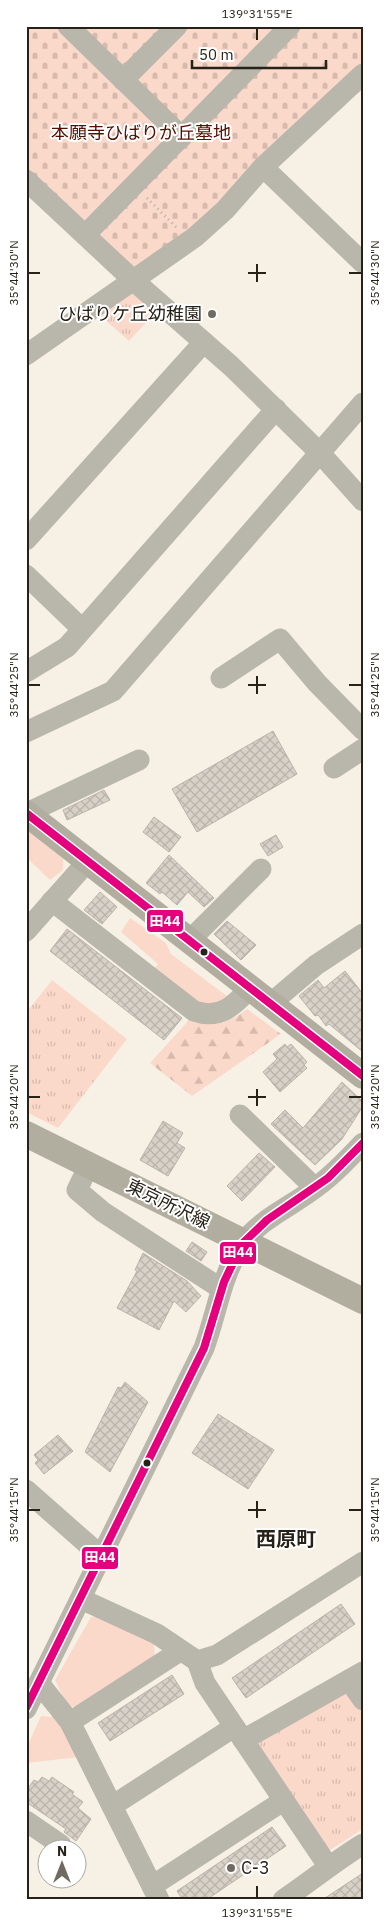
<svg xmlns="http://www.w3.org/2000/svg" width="389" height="1926" viewBox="0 0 389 1926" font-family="'IBM Plex Sans','Noto Sans JP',sans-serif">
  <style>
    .grass { fill: #fbd9ca }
    .forest { fill: url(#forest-firs) }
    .cemetery { fill: url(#cemetery-stones) }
    .park { fill: url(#park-tufts) }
    .building { fill: url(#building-cross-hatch); stroke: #bab3ab }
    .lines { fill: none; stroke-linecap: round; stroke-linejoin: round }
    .path { stroke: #b3b0a6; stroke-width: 3; stroke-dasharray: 1 4; stroke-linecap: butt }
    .minor { stroke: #b9b6ab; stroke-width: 21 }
    .major { stroke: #b1ae9f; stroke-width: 26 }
    .bus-1-casing { stroke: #fff; stroke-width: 11 }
    .bus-1 { stroke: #e5007d; stroke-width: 8 }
    .ticks { fill: none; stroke: #272218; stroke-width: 2 }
    .poi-dot { fill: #706a60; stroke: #fff; stroke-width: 2 }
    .bus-dot { fill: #272218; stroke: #fff; stroke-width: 2 }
    .labels { text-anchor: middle; stroke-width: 4; stroke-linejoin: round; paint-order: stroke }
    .park-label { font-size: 18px; fill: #540f00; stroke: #fff }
    .poi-label { font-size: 18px; fill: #272218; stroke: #fff; text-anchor: end }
    .street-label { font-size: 18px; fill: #272218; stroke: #fff }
    .quarter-label { font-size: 20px; font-weight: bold; fill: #272218; stroke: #fff }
    .line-badge { stroke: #fff; stroke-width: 2 }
    .badge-label { font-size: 14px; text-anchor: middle; font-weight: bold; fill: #fff }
    .neatline { fill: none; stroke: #272218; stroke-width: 2 }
    .ticks-label { font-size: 12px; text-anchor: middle; fill: #272218 }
  </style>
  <defs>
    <pattern id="forest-firs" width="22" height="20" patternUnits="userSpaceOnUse" patternTransform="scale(1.25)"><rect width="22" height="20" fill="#fbd9ca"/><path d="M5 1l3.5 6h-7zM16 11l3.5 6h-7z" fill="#d7baad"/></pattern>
    <pattern id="cemetery-stones" width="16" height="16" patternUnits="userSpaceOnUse" patternTransform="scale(1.25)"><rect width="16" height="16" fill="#fbd9ca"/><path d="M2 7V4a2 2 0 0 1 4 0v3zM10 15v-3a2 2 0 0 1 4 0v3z" fill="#d7baad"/></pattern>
    <pattern id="park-tufts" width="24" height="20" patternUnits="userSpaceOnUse" patternTransform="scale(1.25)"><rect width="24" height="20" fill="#fbd9ca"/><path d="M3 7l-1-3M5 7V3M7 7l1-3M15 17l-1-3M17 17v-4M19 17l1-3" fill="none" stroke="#d7baad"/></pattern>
    <pattern id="building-cross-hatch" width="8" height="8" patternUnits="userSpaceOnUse" patternTransform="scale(1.25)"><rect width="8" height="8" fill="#d8d1c8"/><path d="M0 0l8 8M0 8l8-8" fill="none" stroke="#b9b3ab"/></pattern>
  </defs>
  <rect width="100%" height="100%" fill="#f7f1e5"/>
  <g class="grass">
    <polygon points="26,829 63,858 63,870 50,880 26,857"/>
    <polygon points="130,918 166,943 171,954 232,1000 204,1010 153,970 158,964 121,932"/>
    <polygon points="101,1616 154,1644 155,1661 82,1707 67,1706 55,1680 91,1617"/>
    <polygon points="41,1716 55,1717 79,1757 26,1763 26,1749"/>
  </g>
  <path class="forest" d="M 247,1009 L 281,1034 L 192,1096 L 150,1063 L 189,1020 C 213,1028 228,1024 247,1009 Z"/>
  <polygon class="cemetery" points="26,26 363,26 363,65 217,209 134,274 26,172"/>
  <g class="park">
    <polygon points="131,286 160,308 129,341 96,312"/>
    <polygon points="52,980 127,1039 58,1128 26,1112 26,1013"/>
    <polygon points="348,1685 363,1708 363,1829 327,1852 252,1737"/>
  </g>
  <g class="building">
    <polygon points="273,731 297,774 197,832 172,789"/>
    <polygon points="104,790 110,800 67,820 63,810"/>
    <polygon points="154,817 181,837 169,852 143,832"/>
    <polygon points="276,835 283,847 268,856 260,844"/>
    <polygon points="169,855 214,898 204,907 188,892 177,905 162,892 160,894 146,883"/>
    <polygon points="100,892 117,907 102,924 84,910"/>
    <polygon points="227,921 256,945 241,960 214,934"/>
    <polygon points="67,929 182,1018 164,1040 50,951"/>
    <polygon points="345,971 363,994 363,1052 329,1024 326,1026 318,1015 315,1016 299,996 318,980 324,988"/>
    <polygon points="285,1044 287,1047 291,1044 307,1062 304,1065 307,1068 280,1092 263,1072 277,1059 273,1054"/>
    <polygon points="342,1082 363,1102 363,1106 342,1139 315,1165 271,1124 285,1110 303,1128"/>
    <polygon points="163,1121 183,1133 177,1143 185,1148 168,1176 140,1160"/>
    <polygon points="259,1153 275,1167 242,1201 227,1186"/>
    <polygon points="192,1242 207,1252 201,1261 186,1251"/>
    <polygon points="143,1253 187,1281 201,1296 186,1312 174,1301 159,1330 117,1308 137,1271 135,1270"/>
    <polygon points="125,1382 148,1402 110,1472 85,1452 118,1387 121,1388"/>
    <polygon points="218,1414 274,1450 248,1489 192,1453"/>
    <polygon points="58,1435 73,1451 44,1474 35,1463 38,1460 34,1455"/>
    <polygon points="341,1604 355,1624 246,1698 232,1678"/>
    <polygon points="172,1675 184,1694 110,1741 98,1723"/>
    <polygon points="42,1777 49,1781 52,1777 74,1792 72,1794 83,1802 78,1808 91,1819 76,1841 64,1832 66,1829 26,1802 26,1791 34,1780 38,1782"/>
    <polygon points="272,1827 286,1846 206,1900 183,1900 177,1891"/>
    <polygon points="363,1873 363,1900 322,1900"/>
  </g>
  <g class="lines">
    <polyline class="path" points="147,198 176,227"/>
    <g class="minor">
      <polyline points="68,26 182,137"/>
      <polyline points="123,80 177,26"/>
      <polyline points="263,167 363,263"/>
      <polyline points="26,180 133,280 231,366 320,453 363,501"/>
      <polyline points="85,235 290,26"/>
      <polyline points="26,355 195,237 225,210 263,167 363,74"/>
      <polyline points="26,540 204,342"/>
      <polyline points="26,575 82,629"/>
      <polyline points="26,672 67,647 276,409"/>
      <polyline points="221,678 280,639 317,683 363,730"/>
      <polyline points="26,732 113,691 363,403"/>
      <polyline points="334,768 363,749"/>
      <polyline points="27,813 139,760"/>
      <path d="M 52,901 L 194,1011 C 220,1020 234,1006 250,988"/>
      <polyline points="26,931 87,862"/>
      <polyline points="189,941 261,869"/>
      <polyline points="270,1004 316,965 363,934"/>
      <polyline points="240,1115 315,1188"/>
      <polyline points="89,1165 77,1190 103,1212 220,1288"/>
      <polyline points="26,1490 101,1556"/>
      <polyline points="81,1599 157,1634 197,1661 205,1683 328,1866"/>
      <polyline points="197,1661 217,1655 363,1562"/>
      <polyline points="349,1680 363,1700"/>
      <polyline points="39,1683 70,1722 159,1900"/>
      <path d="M 26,1709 L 204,1348 C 217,1313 221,1276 242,1244 C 260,1219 292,1206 315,1188 C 333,1175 348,1159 363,1143"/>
      <polyline points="70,1722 180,1651"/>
      <polyline points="243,1740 363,1672"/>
      <polyline points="112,1806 234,1727"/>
      <polyline points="26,1821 61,1845 59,1848"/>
      <polyline points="152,1886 283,1801"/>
      <path d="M 283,1900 C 310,1882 335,1861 363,1844"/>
    </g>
    <g class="major">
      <polyline points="26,813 363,1076"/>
      <polyline points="26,1134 363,1301"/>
    </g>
    <g class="bus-1-casing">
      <g id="bus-1">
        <polyline points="26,813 363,1076"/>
        <polyline points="26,1708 204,1348 224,1282 242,1244 267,1220 328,1178 363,1143"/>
      </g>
    </g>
    <use href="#bus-1" class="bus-1"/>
  </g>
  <path class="ticks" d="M 257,28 L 257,40M 257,264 L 257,282M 28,273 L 40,273M 248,273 L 266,273M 349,273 L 362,273M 257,676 L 257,694M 28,685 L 40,685M 248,685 L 266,685M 349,685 L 362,685M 257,1089 L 257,1106M 28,1097 L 40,1097M 248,1097 L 266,1097M 349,1097 L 362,1097M 257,1501 L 257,1518M 28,1510 L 40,1510M 248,1510 L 266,1510M 349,1510 L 362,1510M 257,1886 L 257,1898"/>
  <g class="poi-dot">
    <circle cx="212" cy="314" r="5"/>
    <circle cx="231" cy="1868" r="5"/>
  </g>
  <g class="bus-dot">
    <circle cx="204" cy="952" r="4.5"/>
    <circle cx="147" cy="1463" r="4.5"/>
  </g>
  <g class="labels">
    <g class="park-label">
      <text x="141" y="139">本願寺ひばりが丘墓地</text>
    </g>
    <g class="poi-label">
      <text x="202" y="320">ひばりケ丘幼稚園</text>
      <text x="241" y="1874" text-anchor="start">C-3</text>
    </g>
    <g class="street-label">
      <text transform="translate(168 1204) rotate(26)" y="6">東京所沢線</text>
    </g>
    <g class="quarter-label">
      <text x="286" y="1546">西原町</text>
    </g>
  </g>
  <g class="line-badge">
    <rect x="146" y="909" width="38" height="24" rx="5" fill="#e5007d"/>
    <rect x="219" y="1241" width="38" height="24" rx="5" fill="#e5007d"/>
    <rect x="81" y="1546" width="38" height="24" rx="5" fill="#e5007d"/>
  </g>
  <g class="badge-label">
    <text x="165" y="926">田44</text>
    <text x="238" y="1257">田44</text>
    <text x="100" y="1562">田44</text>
  </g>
  <rect width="389" height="1926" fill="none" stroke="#ffffff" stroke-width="55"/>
  <g transform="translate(62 1864)"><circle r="24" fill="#ffffff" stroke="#a9a7a3"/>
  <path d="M0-4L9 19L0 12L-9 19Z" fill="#706a60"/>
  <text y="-8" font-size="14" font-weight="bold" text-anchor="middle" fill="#272218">N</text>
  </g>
  <path d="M192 60v8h134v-8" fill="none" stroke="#272218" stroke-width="2.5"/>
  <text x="199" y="60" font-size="15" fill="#272218" stroke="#ffffff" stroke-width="4" paint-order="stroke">50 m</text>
  <rect x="28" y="28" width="334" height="1870" class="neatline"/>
  <g class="ticks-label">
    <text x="257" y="18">139°31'55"E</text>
    <text transform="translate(14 273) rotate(-90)" y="4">35°44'30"N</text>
    <text transform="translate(375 273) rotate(-90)" y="4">35°44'30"N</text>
    <text transform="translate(14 685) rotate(-90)" y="4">35°44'25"N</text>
    <text transform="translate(375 685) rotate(-90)" y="4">35°44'25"N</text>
    <text transform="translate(14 1097) rotate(-90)" y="4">35°44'20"N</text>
    <text transform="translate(375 1097) rotate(-90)" y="4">35°44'20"N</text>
    <text transform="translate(14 1510) rotate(-90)" y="4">35°44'15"N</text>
    <text transform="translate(375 1510) rotate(-90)" y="4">35°44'15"N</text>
    <text x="257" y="1917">139°31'55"E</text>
  </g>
</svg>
